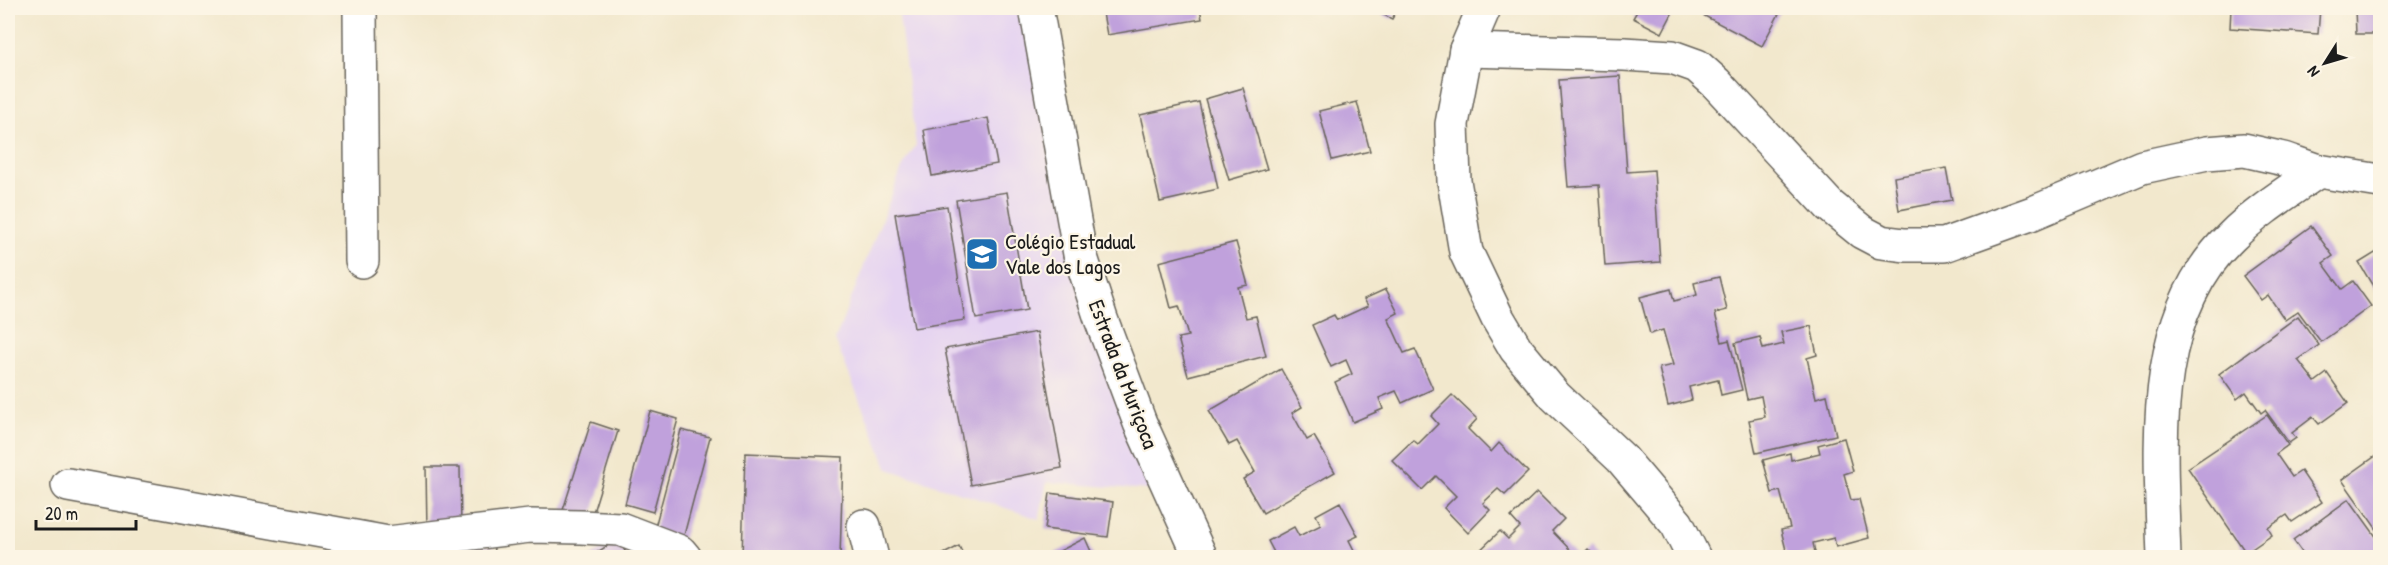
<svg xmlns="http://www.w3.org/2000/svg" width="2388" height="565" viewBox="0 0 2388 565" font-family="'Patrick Hand',sans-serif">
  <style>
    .built { fill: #e5d3f1 }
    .building { fill: #c0a1dc }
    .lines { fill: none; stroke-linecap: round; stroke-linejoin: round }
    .minor-casing { stroke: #67635a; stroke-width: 36 }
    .tertiary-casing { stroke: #67635a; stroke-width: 36 }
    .minor { stroke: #fff; stroke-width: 33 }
    .tertiary { stroke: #fff; stroke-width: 33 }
    .labels { text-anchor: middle; stroke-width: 4.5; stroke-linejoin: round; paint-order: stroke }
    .poi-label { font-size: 22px; fill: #1c1c1c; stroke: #fcf5e5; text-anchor: start }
    .street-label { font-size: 22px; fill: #1c1c1c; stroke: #fcf5e5 }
  </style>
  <rect width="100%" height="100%" fill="#fcf5e5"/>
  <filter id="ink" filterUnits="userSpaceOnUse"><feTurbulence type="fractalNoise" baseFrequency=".0167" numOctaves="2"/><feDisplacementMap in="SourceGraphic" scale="12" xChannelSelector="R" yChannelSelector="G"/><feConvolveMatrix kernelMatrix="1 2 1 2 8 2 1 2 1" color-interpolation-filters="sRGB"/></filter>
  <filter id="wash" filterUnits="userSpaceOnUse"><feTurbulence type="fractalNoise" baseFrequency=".008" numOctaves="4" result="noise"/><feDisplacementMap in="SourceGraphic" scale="24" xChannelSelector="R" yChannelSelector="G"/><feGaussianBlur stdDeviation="1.35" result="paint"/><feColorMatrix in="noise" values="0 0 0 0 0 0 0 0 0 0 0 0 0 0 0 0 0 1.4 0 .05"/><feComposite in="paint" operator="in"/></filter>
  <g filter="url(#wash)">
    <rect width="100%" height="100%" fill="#f2e8cd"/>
    <polygon class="built" points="898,8 1041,8 1149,490 1047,482 1039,519 888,469 835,340 902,168 916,145"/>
    <g id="blocks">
      <g class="building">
        <polygon points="1102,8 1200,8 1202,19 1107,35"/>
        <polygon points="1369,8 1398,8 1392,19"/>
        <polygon points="1639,8 1675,8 1662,33 1633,18"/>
        <polygon points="1697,8 1782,8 1762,46 1695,11"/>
        <polygon points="2231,8 2320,8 2318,34 2230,28"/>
        <polygon points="2355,8 2380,8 2380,34 2356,34"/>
        <polygon points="1620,76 1627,172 1654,170 1660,262 1605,266 1599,185 1568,187 1559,80"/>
        <polygon points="1243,88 1267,169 1229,180 1205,99"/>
        <polygon points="1199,102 1218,189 1160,202 1140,115"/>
        <polygon points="1357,102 1370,151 1332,160 1319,111"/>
        <polygon points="988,118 997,164 932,176 924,130"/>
        <polygon points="1946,168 1952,200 1899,210 1894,177"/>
        <polygon points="1007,192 1027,310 976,319 956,200"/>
        <polygon points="947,206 965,320 914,328 895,214"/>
        <polygon points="2311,226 2333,256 2323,263 2342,289 2353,281 2371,306 2321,342 2298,311 2285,320 2268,295 2261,300 2243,276"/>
        <polygon points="1236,242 1248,285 1238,287 1246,318 1256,316 1266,356 1188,376 1178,338 1188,336 1179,306 1171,308 1159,262"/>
        <polygon points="2380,250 2380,291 2377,293 2359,263"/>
        <polygon points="1719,277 1727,310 1715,313 1722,342 1729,340 1742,390 1721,395 1718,380 1689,387 1692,400 1668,406 1659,368 1673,365 1663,330 1650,334 1640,297 1671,289 1674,301 1697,295 1694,283"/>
        <polygon points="1386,289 1398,313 1388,318 1404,353 1415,349 1433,389 1402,403 1396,391 1379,398 1383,409 1353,422 1335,382 1352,374 1346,360 1331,367 1312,325 1334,315 1337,320 1368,306 1364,299"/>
        <polygon points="2298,316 2319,345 2298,360 2315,382 2327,373 2348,403 2319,424 2313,417 2292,433 2296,438 2289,443 2265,410 2261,413 2246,392 2237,399 2219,374"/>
        <polygon points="1811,326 1817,355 1807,358 1816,398 1827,395 1836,435 1756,453 1749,420 1765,417 1761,396 1747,399 1735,343 1760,337 1763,349 1784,344 1781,332"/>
        <polygon points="1037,332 1062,468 971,485 945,349"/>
        <polygon points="1281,369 1302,407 1292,413 1307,440 1314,436 1335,472 1263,513 1243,479 1255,472 1237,441 1229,445 1209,411"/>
        <polygon points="2380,373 2380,385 2375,377"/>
        <polygon points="1452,395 1477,419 1468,429 1491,452 1499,443 1528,472 1505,495 1498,489 1483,503 1490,510 1468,533 1444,508 1456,496 1436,476 1422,490 1392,460 1413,440 1418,444 1438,424 1431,416"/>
        <polygon points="650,411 678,419 653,512 625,504"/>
        <polygon points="2267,415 2288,445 2276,454 2292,477 2301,471 2322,502 2292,522 2287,515 2268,528 2272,535 2246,553 2188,468"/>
        <polygon points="591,422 618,431 590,522 562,513"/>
        <polygon points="681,430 710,437 683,539 654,531"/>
        <polygon points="1844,438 1853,471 1844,474 1851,500 1859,499 1869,538 1836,547 1834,538 1813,543 1815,552 1788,558 1781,530 1790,528 1780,491 1772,493 1763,460 1790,453 1791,460 1820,453 1818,445"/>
        <polygon points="745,453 843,457 840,558 742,558"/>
        <polygon points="2380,453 2380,534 2342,480"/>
        <polygon points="426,467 460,467 461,530 427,531"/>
        <polygon points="1537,492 1564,519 1552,531 1578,558 1472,558 1500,531 1508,539 1520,527 1511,517"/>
        <polygon points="1050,493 1113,502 1108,537 1045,529"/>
        <polygon points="2349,499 2380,542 2380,547 2367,558 2306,558 2293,540"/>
        <polygon points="1340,502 1358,536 1349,540 1358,558 1277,558 1268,541 1294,527 1299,536 1321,525 1316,515"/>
        <polygon points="1085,538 1094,558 1046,558"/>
        <polygon points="618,539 629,558 588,558"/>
        <polygon points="443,543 494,547 493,558 442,558"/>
        <polygon points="959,546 965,558 936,558"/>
        <polygon points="1588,549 1596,558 1579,558"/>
      </g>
    </g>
  </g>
  <g filter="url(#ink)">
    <use href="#blocks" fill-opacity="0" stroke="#67635a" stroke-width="1.5"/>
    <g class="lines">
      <g class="minor-casing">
        <g id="minor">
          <polyline points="360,8 362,261"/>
          <polyline points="1484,8 1466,50 1452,124 1454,181 1466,252 1497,317 1516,349 1555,396 1622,459 1677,524 1694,558"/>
          <polyline points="1466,50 1624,54 1672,57 1697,66 1716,83 1830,206 1862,232 1881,242 1905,245 1944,245 2033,213 2142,167 2207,153 2244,150 2284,159 2318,171 2380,181"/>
          <polyline points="68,485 388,543 530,526 581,527 620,529 680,552 685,558"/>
          <polyline points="864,526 872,558"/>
          <path d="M 2164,558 C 2161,451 2146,319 2231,237 C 2257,211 2288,192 2318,171"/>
        </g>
      </g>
      <g class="tertiary-casing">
        <polyline id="tertiary" points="1036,8 1080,254 1101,319 1140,423 1201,558"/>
      </g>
      <use href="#minor" class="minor"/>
      <use href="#tertiary" class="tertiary"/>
    </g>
  </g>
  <defs>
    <g id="school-square" transform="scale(1.725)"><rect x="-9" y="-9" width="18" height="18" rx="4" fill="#1f6fb2" stroke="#fcf5e5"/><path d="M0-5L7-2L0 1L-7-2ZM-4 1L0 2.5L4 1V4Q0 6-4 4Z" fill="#fff"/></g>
  </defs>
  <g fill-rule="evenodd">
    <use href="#school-square" x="982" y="254"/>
  </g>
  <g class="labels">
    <g class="poi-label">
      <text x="1005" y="249">Colégio Estadual<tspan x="1005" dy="25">Vale dos Lagos</tspan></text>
    </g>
    <g class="street-label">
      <text transform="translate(1124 374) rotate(69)" y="8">Estrada da Muriçoca</text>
    </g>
  </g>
  <rect width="2388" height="565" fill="none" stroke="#fcf5e5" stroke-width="30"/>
  <g transform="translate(2325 63) rotate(233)" stroke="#fcf5e5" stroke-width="4.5" paint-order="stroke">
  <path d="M0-4.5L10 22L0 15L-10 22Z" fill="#1c1c1c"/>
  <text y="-9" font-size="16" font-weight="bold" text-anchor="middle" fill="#1c1c1c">N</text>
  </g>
  <path d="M36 520v9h100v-9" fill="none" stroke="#1c1c1c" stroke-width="3"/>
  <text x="45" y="520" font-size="18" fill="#1c1c1c" stroke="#fcf5e5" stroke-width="4.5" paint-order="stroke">20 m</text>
</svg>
